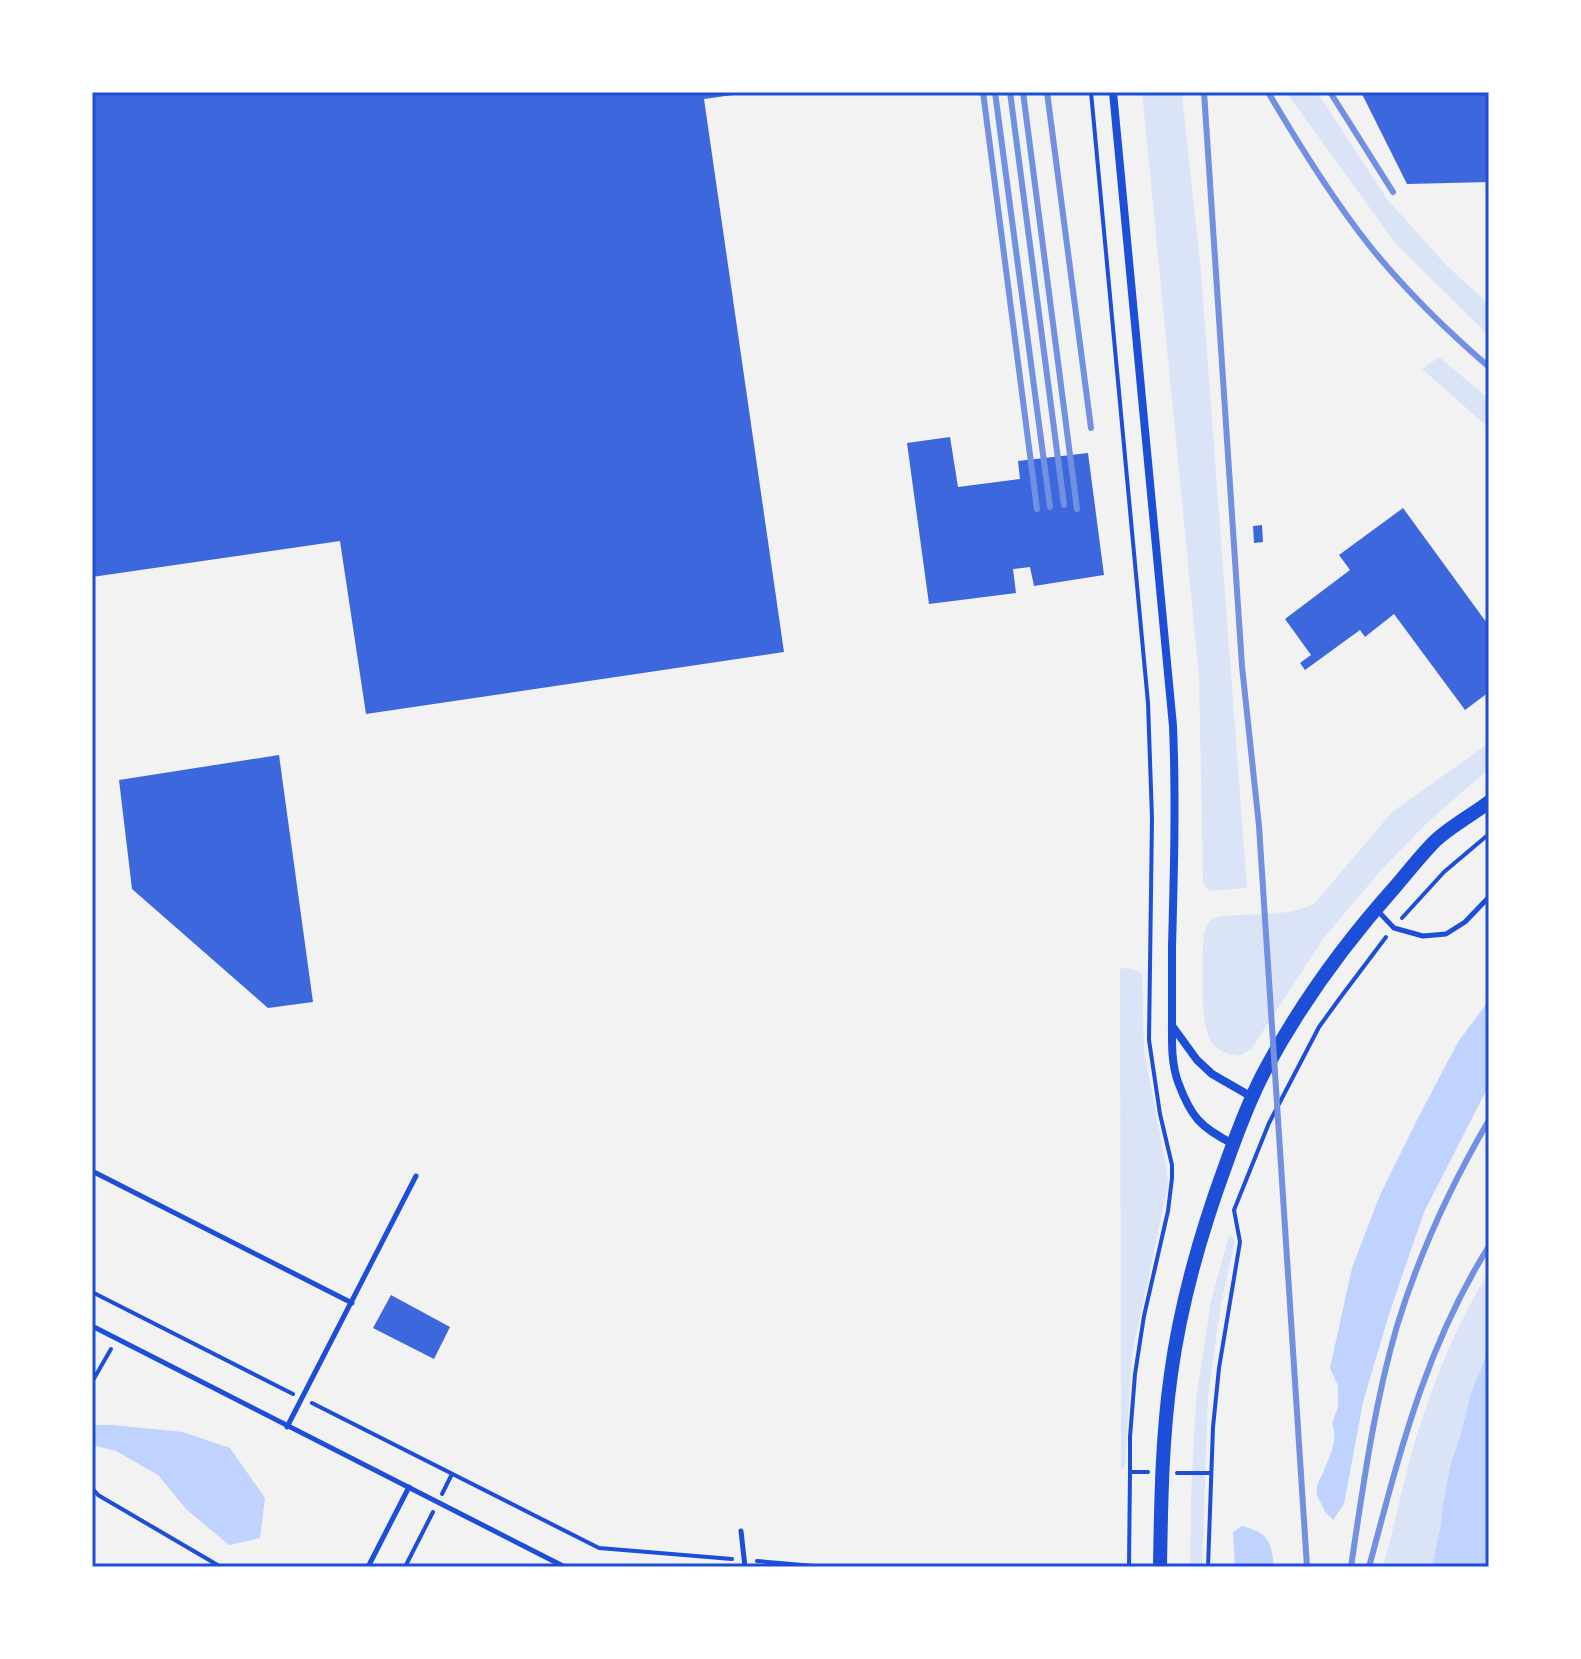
<svg xmlns="http://www.w3.org/2000/svg" width="1581" height="1659" viewBox="0 0 1581 1659" font-family="Poppins,sans-serif">
  <style>
    .green { fill: #dbe4f7 }
    .water { fill: #bfd3fe }
    .building { fill: #3d67dc }
    .lines { fill: none; stroke-linecap: round; stroke-linejoin: round }
    .path { stroke: #1d4ed8; stroke-width: 4 }
    .service { stroke: #1d4ed8; stroke-width: 5 }
    .minor { stroke: #1d4ed8; stroke-width: 8 }
    .primary { stroke: #1d4ed8; stroke-width: 14 }
    .rail { stroke: #7290e2; stroke-width: 6 }
    .neatline { fill: none; stroke: #1d4ed8; stroke-width: 3 }
  </style>
  <rect width="100%" height="100%" fill="#f2f2f2"/>
  <g class="green">
    <polygon points="1142,92 1181,92 1182,94 1201,272 1247,888 1211,891 1206,888 1203,881 1199,677"/>
    <polygon points="1286,92 1317,92 1387,199 1447,266 1489,304 1489,336 1396,244"/>
    <polygon points="1439,357 1489,399 1489,428 1422,369"/>
    <path d="M 1489,743 L 1489,769 L 1429,821 L 1382,869 L 1323,939 L 1252,1048 L 1239,1056 C 1228,1054 1219,1052 1212,1043 C 1199,1026 1203,965 1203,942 C 1204,934 1205,925 1213,919 C 1219,915 1231,916 1238,915 C 1264,914 1291,915 1314,904 L 1392,812 Z"/>
    <polygon points="1120,968 1133,969 1142,974 1144,1050 1167,1171 1168,1186 1132,1354 1125,1465 1121,1470"/>
    <polygon points="1229,1236 1234,1238 1234,1246 1221,1303 1208,1398 1202,1567 1190,1567 1191,1495 1196,1400 1211,1301"/>
    <path d="M 1489,1271 L 1489,1567 L 1383,1567 C 1395,1525 1403,1482 1415,1441 C 1433,1382 1457,1324 1489,1271 Z"/>
  </g>
  <g class="water">
    <path d="M 1489,1000 L 1489,1085 L 1424,1212 L 1390,1311 L 1363,1402 L 1344,1504 L 1333,1520 L 1325,1512 C 1323,1504 1315,1498 1317,1487 C 1317,1483 1320,1479 1322,1475 C 1329,1457 1339,1442 1332,1424 L 1338,1407 L 1338,1386 L 1330,1368 L 1352,1268 L 1380,1195 L 1418,1118 L 1458,1042 Z"/>
    <polygon points="1489,1349 1489,1567 1432,1567 1441,1524 1443,1504 1451,1463 1460,1438 1471,1393"/>
    <polygon points="92,1425 113,1425 183,1432 230,1448 265,1498 260,1538 229,1545 186,1509 158,1475 116,1451 92,1445"/>
    <path d="M 1242,1526 C 1269,1533 1271,1541 1274,1567 L 1235,1567 L 1233,1532 Z"/>
  </g>
  <g class="building">
    <polygon points="92,92 740,92 740,94 704,99 784,652 366,714 340,541 92,577"/>
    <polygon points="1361,92 1489,92 1489,182 1407,184"/>
    <polygon points="950,437 958,487 1020,479 1018,461 1088,453 1104,575 1034,586 1030,567 1013,569 1016,593 929,604 907,443"/>
    <polygon points="1403,508 1489,626 1489,692 1465,710 1394,614 1365,637 1360,630 1305,670 1300,663 1311,655 1285,619 1350,570 1339,555"/>
    <polygon points="1262,525 1263,542 1254,543 1253,526"/>
    <polygon points="279,755 313,1002 268,1008 132,889 119,780"/>
    <polygon points="391,1295 450,1327 434,1359 373,1328"/>
  </g>
  <g class="lines">
    <g class="path">
      <polyline points="1091,92 1148,703 1152,818 1149,1040 1160,1114 1172,1165 1172,1178 1168,1211 1144,1316 1135,1374 1130,1437 1130,1472"/>
      <polyline points="1402,918 1444,872 1489,834"/>
      <polyline points="92,1292 293,1394"/>
      <polyline points="92,1382 111,1349"/>
      <polyline points="312,1403 599,1548 732,1559"/>
      <polyline points="1177,1473 1211,1473"/>
      <polyline points="92,1488 98,1495 221,1567"/>
      <polyline points="442,1494 452,1474"/>
      <polyline points="757,1561 826,1567"/>
      <polyline points="405,1567 433,1512"/>
      <polyline points="1129,1567 1130,1472 1148,1472"/>
      <polyline points="1208,1567 1213,1427 1219,1368 1240,1242 1234,1210 1269,1123 1319,1027 1340,998 1386,937"/>
    </g>
    <g class="service">
      <polyline points="1377,910 1394,928 1423,936 1446,934 1465,922 1489,897"/>
      <polyline points="92,1171 352,1303"/>
      <polyline points="92,1326 565,1567"/>
      <polyline points="287,1427 416,1176"/>
      <polyline points="741,1531 745,1567"/>
      <polyline points="368,1567 409,1487"/>
    </g>
    <g class="minor">
      <path d="M 1113,92 L 1173,726 C 1176,799 1174,873 1172,947 C 1172,972 1172,997 1172,1021 C 1172,1042 1171,1062 1178,1082 C 1191,1117 1200,1127 1233,1144"/>
      <polyline points="1173,1027 1197,1060 1212,1074 1252,1097"/>
    </g>
    <path class="primary" d="M 1160,1567 C 1161,1503 1162,1437 1171,1374 C 1181,1301 1201,1232 1226,1164 C 1237,1133 1248,1103 1263,1074 C 1299,1006 1344,944 1395,887 C 1408,872 1421,855 1435,841 C 1451,826 1472,815 1489,802"/>
    <g class="rail">
      <polyline points="983,92 1037,509"/>
      <polyline points="995,92 1050,507"/>
      <polyline points="1010,92 1064,505"/>
      <polyline points="1023,92 1077,509"/>
      <polyline points="1047,92 1091,428"/>
      <polyline points="1204,92 1242,666 1259,826 1307,1567"/>
      <path d="M 1268,92 C 1299,145 1331,197 1369,245 C 1405,290 1445,329 1489,367"/>
      <polyline points="1330,92 1393,192"/>
      <path d="M 1351,1567 C 1363,1486 1374,1405 1397,1326 C 1419,1254 1451,1185 1489,1120"/>
      <path d="M 1369,1567 C 1400,1452 1425,1348 1489,1246"/>
    </g>
  </g>
  <rect width="1581" height="1659" fill="none" stroke="#ffffff" stroke-width="188"/>
  <rect x="94" y="94" width="1393" height="1471" class="neatline"/>
</svg>
